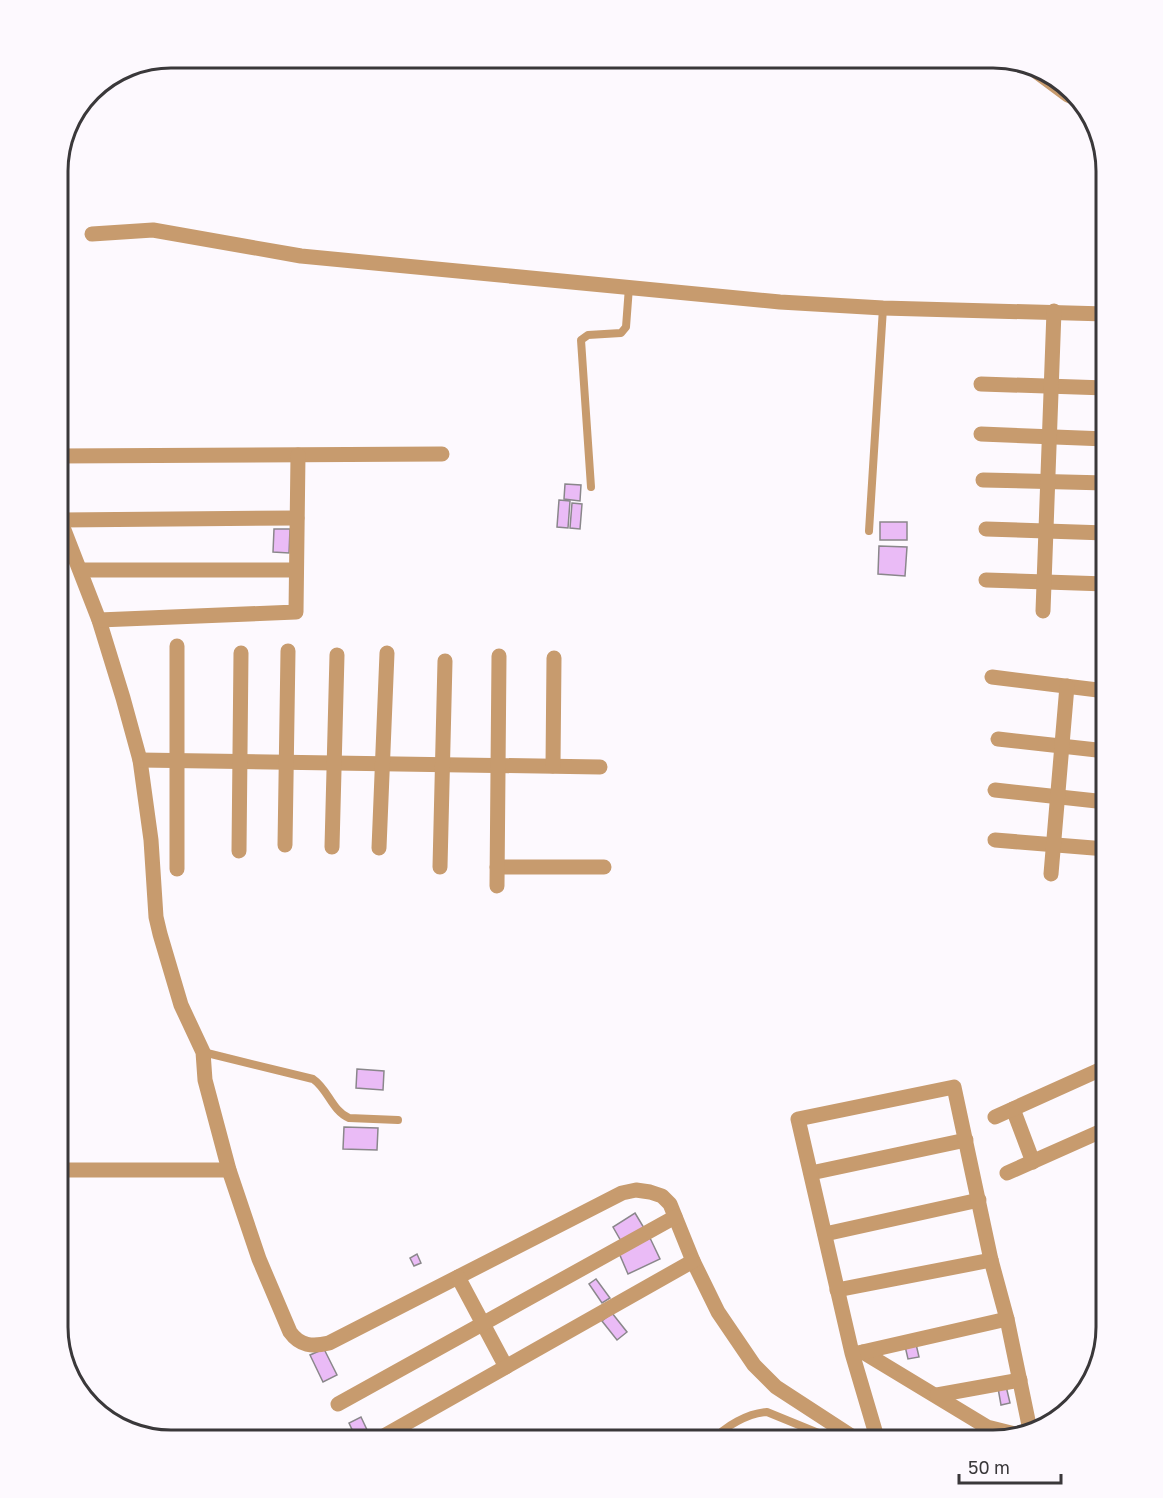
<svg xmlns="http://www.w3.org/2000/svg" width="1163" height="1498" viewBox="0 0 1163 1498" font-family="'Golos Text',sans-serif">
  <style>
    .building { fill: #eabbf6; stroke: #8a878b; stroke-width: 1.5 }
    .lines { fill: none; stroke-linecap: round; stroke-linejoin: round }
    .lane { stroke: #c79b6e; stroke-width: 8 }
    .street { stroke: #c79b6e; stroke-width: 15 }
    .rim { fill: none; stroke: #3a383a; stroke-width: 3 }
  </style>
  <rect width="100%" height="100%" fill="#fdf9fe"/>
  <g class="building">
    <polygon points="565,484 581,485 580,501 564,499"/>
    <polygon points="559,500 570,501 568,528 557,527"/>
    <polygon points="572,503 582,504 580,529 570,528"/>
    <rect x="880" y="522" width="27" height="18"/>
    <polygon points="274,529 290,529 289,553 273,552"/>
    <polygon points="879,546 907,547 905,576 878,574"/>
    <polygon points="357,1069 384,1071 383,1090 356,1088"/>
    <polygon points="344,1127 378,1128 377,1150 343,1149"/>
    <polygon points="635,1213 644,1228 621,1241 613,1227"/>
    <polygon points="650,1238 660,1259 628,1274 619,1253"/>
    <polygon points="417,1254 421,1263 414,1266 410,1258"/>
    <polygon points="596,1279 610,1298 602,1303 589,1284"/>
    <polygon points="612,1313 627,1332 617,1340 602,1321"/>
    <polygon points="916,1344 919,1357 908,1359 905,1346"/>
    <polygon points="324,1349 337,1375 323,1382 310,1355"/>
    <polygon points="1006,1386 1010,1403 1001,1405 998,1388"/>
    <polygon points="361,1417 368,1432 356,1438 349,1423"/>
  </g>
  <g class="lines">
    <g class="lane">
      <polyline points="591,487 581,340 588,335 621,333 626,327 629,287"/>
      <polyline points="869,531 883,308"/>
      <path d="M 203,1052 L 313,1079 C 328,1089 332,1111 349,1118 L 398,1120"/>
      <path d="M 713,1441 C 724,1426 749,1413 767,1412 L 838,1441"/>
    </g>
    <g class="street">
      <polyline points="1029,66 1068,95 1078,99"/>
      <polyline points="92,234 153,230 301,256 780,302 883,308 1106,314"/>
      <polyline points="981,384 1106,388"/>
      <polyline points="981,434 1106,439"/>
      <polyline points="57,456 442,454"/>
      <polyline points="983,480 1106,483"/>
      <path d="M 57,512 L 99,620 L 123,698 L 140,760 L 151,840 L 156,917 L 160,934 L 181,1005 L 203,1052 L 205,1080 L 229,1170 L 259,1259 L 290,1332 C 300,1346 312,1347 329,1343 L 622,1193 L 636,1190 L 650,1192 L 662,1196 L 670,1204 L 693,1261 L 718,1312 L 754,1365 L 776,1387 L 859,1441"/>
      <polyline points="61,520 297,518"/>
      <polyline points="986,529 1106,533"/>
      <polyline points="81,570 296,570"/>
      <polyline points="986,580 1106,584"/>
      <polyline points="1043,611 1054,311"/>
      <polyline points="99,620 296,612 298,455"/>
      <polyline points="992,677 1106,691"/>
      <polyline points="998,739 1106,751"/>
      <polyline points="140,760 600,767"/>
      <polyline points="553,766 554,658"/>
      <polyline points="995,790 1106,802"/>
      <polyline points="995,840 1106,849"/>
      <polyline points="285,845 288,651"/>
      <polyline points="332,847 337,655"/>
      <polyline points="379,848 387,653"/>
      <polyline points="239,851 241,653"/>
      <polyline points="440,867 445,661"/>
      <polyline points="497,867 604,867"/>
      <polyline points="177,869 177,646"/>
      <polyline points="1051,874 1067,686"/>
      <polyline points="497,886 499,656"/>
      <polyline points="1013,1109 1033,1162"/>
      <polyline points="995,1117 1106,1067"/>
      <polyline points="57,1170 229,1170"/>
      <polyline points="811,1173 966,1140"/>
      <polyline points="1007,1173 1106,1129"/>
      <polyline points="825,1234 979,1200"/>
      <polyline points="458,1277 506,1367"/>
      <polyline points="837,1290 991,1260"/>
      <polyline points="863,1352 987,1427 1015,1434"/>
      <polyline points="858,1353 1007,1319"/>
      <polyline points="937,1395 1020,1380"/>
      <polyline points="338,1404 675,1217"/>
      <polyline points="375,1441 693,1261"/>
      <polyline points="878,1441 852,1353 798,1119 954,1087 991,1260 1007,1319 1030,1430"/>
    </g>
  </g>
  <path d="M0 0H1163V1498H0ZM171 68H993A103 103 0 0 1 1096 171V1327A103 103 0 0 1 993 1430H171A103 103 0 0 1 68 1327V171A103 103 0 0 1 171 68Z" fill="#fdf9fe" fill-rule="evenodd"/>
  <path class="rim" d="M171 68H993A103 103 0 0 1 1096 171V1327A103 103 0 0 1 993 1430H171A103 103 0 0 1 68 1327V171A103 103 0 0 1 171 68Z"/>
  <path d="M959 1474v9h102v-9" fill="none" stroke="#3a383a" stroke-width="3"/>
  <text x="968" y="1474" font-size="18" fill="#3a383a" stroke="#fdf9fe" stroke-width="4.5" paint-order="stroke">50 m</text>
</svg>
